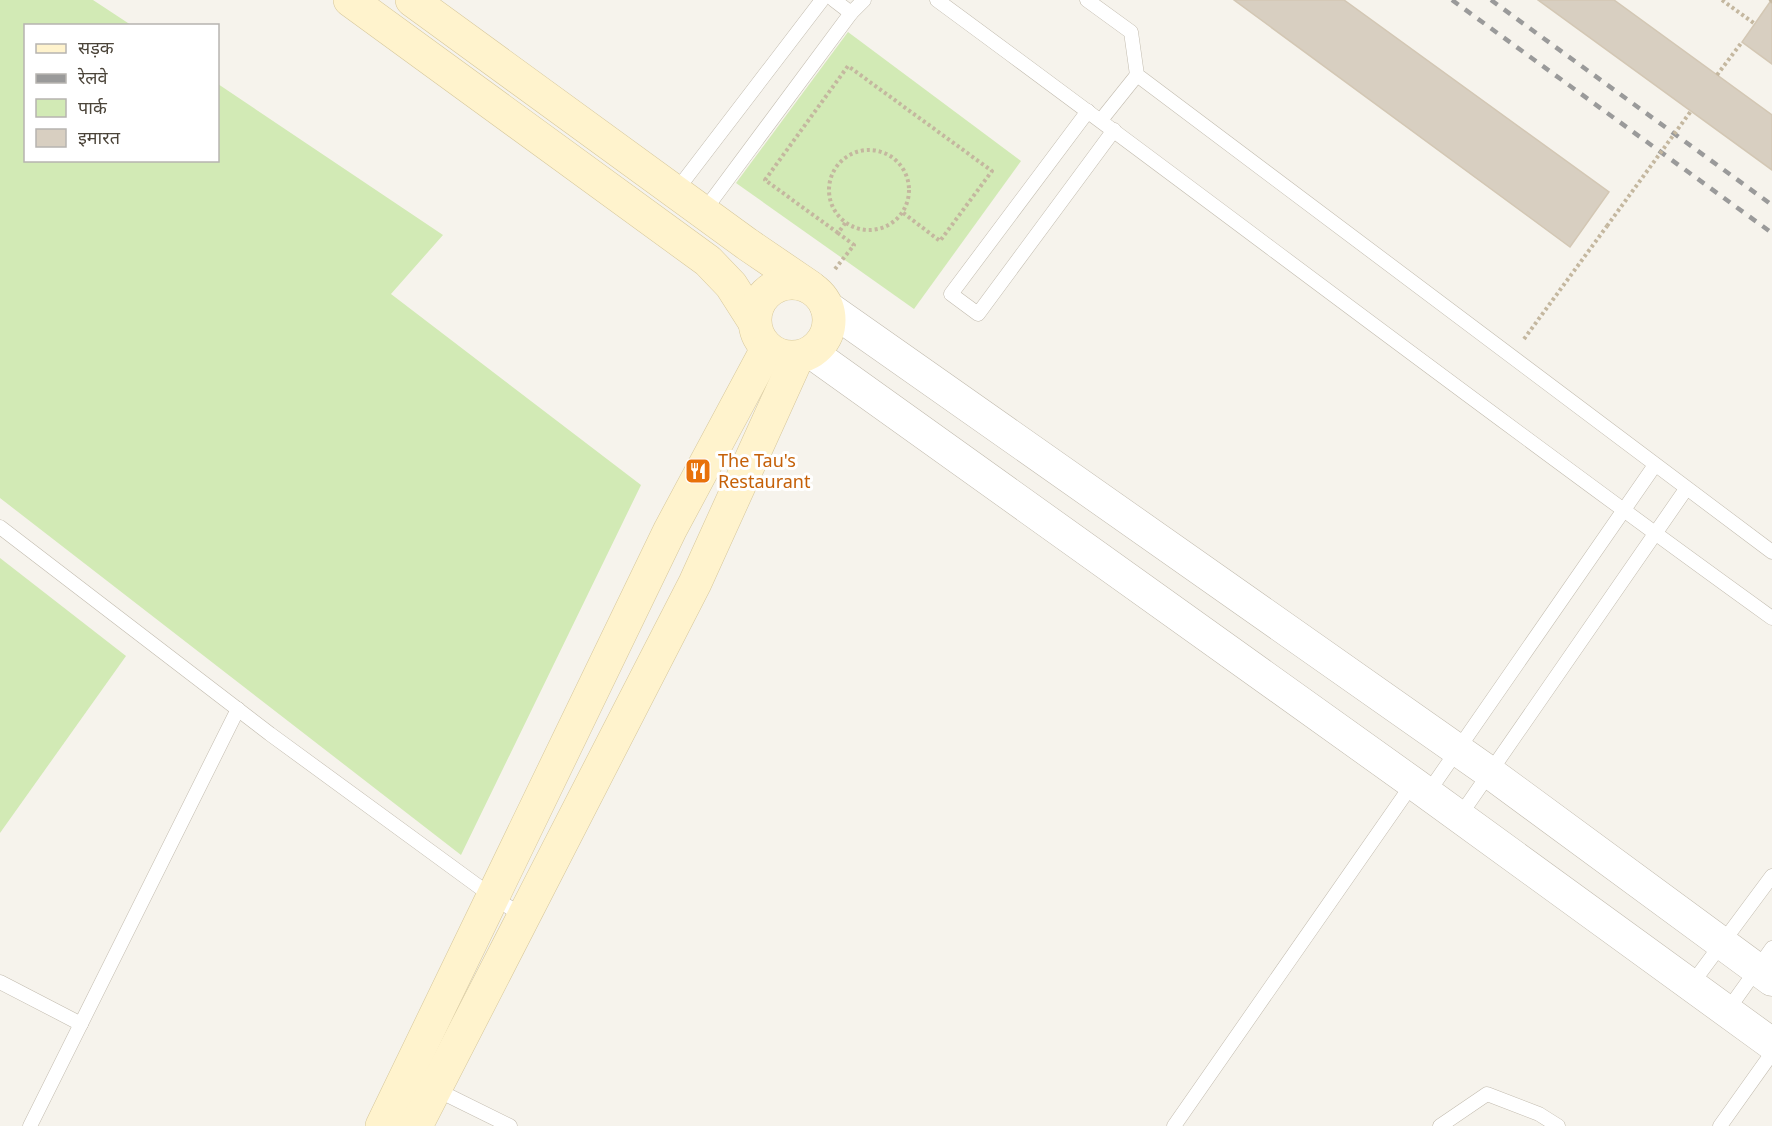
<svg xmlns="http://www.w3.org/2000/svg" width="1772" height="1126" viewBox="0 0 1772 1126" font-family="'Noto Sans','Noto Sans Devanagari',sans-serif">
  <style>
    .green { fill: #d2eab5 }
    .building { fill: #d8cfc1; stroke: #d3c7b4; stroke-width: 1.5 }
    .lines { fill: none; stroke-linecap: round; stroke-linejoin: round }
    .service-casing { stroke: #c2bbae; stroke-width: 15 }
    .tertiary-casing { stroke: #c2bbae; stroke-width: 33 }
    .secondary-casing { stroke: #d6c79b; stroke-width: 34 }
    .path { stroke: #c4b79f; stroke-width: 4; stroke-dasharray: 3 3; stroke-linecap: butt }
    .service { stroke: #fff; stroke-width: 14 }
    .tertiary { stroke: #fff; stroke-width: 32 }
    .secondary { stroke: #fff3cd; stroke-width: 33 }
    .rail { stroke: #9a9a9a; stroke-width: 4.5; stroke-dasharray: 8 8; stroke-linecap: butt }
    .path-bridge { stroke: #c4b79f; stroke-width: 4; stroke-dasharray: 3 3; stroke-linecap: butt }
    .labels { text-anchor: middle; stroke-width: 6; stroke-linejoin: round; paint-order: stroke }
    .food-label { font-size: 18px; fill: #c56008; stroke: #fff; text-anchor: start }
  </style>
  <rect width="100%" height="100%" fill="#f6f3ec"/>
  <g class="green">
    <polygon points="0,0 93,0 131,25 26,26 26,160 218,160 218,84 443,235 391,294 641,485 461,855 0,498"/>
    <polygon points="848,32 1021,161 914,309 736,183"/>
    <polygon points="0,558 126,656 0,833"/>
  </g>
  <g class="building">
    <polygon points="1234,0 1344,0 1609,192 1570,247"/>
    <polygon points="1538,0 1614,0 1772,115 1772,170"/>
    <polygon points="1770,2 1772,4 1772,64 1742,42"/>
  </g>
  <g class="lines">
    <g class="service-casing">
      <g id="service">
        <polyline points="834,0 851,13 864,0"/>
        <path d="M 937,0 C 1216,205 1491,416 1772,618"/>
        <polyline points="1087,0 1131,32 1137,75 1772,552"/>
        <polyline points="1088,111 951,294 978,314 1114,130"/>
        <polyline points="1101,120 1137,75"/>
        <polyline points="676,191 822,0"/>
        <polyline points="704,211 851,13"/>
        <polyline points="0,527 270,734 493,897 523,916"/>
        <polyline points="1427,794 1655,465"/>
        <polyline points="1459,817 1686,489"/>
        <polyline points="0,982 81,1024"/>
        <polyline points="1691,985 1772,876"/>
        <polyline points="1727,1011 1772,948"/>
        <polyline points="435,1089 510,1126"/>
        <polyline points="30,1126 238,709"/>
        <polyline points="1174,1126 1413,783"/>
        <polyline points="1440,1126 1487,1094 1539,1114 1558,1126"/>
        <polyline points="1720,1126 1772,1053"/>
      </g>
    </g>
    <g class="tertiary-casing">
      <g id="tertiary">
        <polyline points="826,306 1489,772 1772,980"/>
        <polyline points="812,353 1413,783 1772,1044"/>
      </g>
    </g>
    <g class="secondary-casing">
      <g id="secondary">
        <polyline points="350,0 708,261 731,285 754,321"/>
        <polyline points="412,0 747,244 810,287"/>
        <circle cx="792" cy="320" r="37"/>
        <polyline points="382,1126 670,530 767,349"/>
        <polyline points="416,1126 695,583 797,358"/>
      </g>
    </g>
    <g class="path">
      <polyline points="1722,0 1755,24"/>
      <polyline points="1770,2 1772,0"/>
      <polyline points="1717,75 1742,42"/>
      <circle cx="869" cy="190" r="40"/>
      <polyline points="838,233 765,180 848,66 992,171 940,241 902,212"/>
      <polyline points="835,269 854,245 838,233 846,222"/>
      <polyline points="1524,339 1607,226"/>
    </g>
    <use href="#service" class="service"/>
    <use href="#tertiary" class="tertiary"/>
    <use href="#secondary" class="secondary"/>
    <g class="rail">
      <polyline points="1452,0 1772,233"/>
      <polyline points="1491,0 1772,205"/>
    </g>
    <polyline class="path-bridge" points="1607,226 1691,111"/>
  </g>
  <defs>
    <g id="restaurant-square" transform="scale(1.35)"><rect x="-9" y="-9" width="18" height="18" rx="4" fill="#e8710a" stroke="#fff"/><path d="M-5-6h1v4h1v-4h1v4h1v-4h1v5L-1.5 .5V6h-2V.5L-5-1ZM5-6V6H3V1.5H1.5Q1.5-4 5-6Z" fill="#fff"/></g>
  </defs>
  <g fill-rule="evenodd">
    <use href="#restaurant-square" x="698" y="471"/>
  </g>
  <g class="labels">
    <g class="food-label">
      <text x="718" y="467">The Tau's<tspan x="718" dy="21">Restaurant</tspan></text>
    </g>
  </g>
  <rect x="24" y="24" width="195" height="138" fill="#ffffff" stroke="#b7b4b0" stroke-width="1.5"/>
  <rect x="36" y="44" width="30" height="9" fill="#fff3cd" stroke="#b7b4b0" stroke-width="1.5"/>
  <text x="78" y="54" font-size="18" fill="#4b4439">सड़क</text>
  <rect x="36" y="74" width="30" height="9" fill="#9a9a9a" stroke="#b7b4b0" stroke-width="1.5"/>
  <text x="78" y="84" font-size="18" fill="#4b4439">रेलवे</text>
  <rect x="36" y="99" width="30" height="18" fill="#d2eab5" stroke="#b7b4b0" stroke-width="1.5"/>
  <text x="78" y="114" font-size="18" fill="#4b4439">पार्क</text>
  <rect x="36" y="129" width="30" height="18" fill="#d8cfc1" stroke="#b7b4b0" stroke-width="1.5"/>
  <text x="78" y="144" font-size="18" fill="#4b4439">इमारत</text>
</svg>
